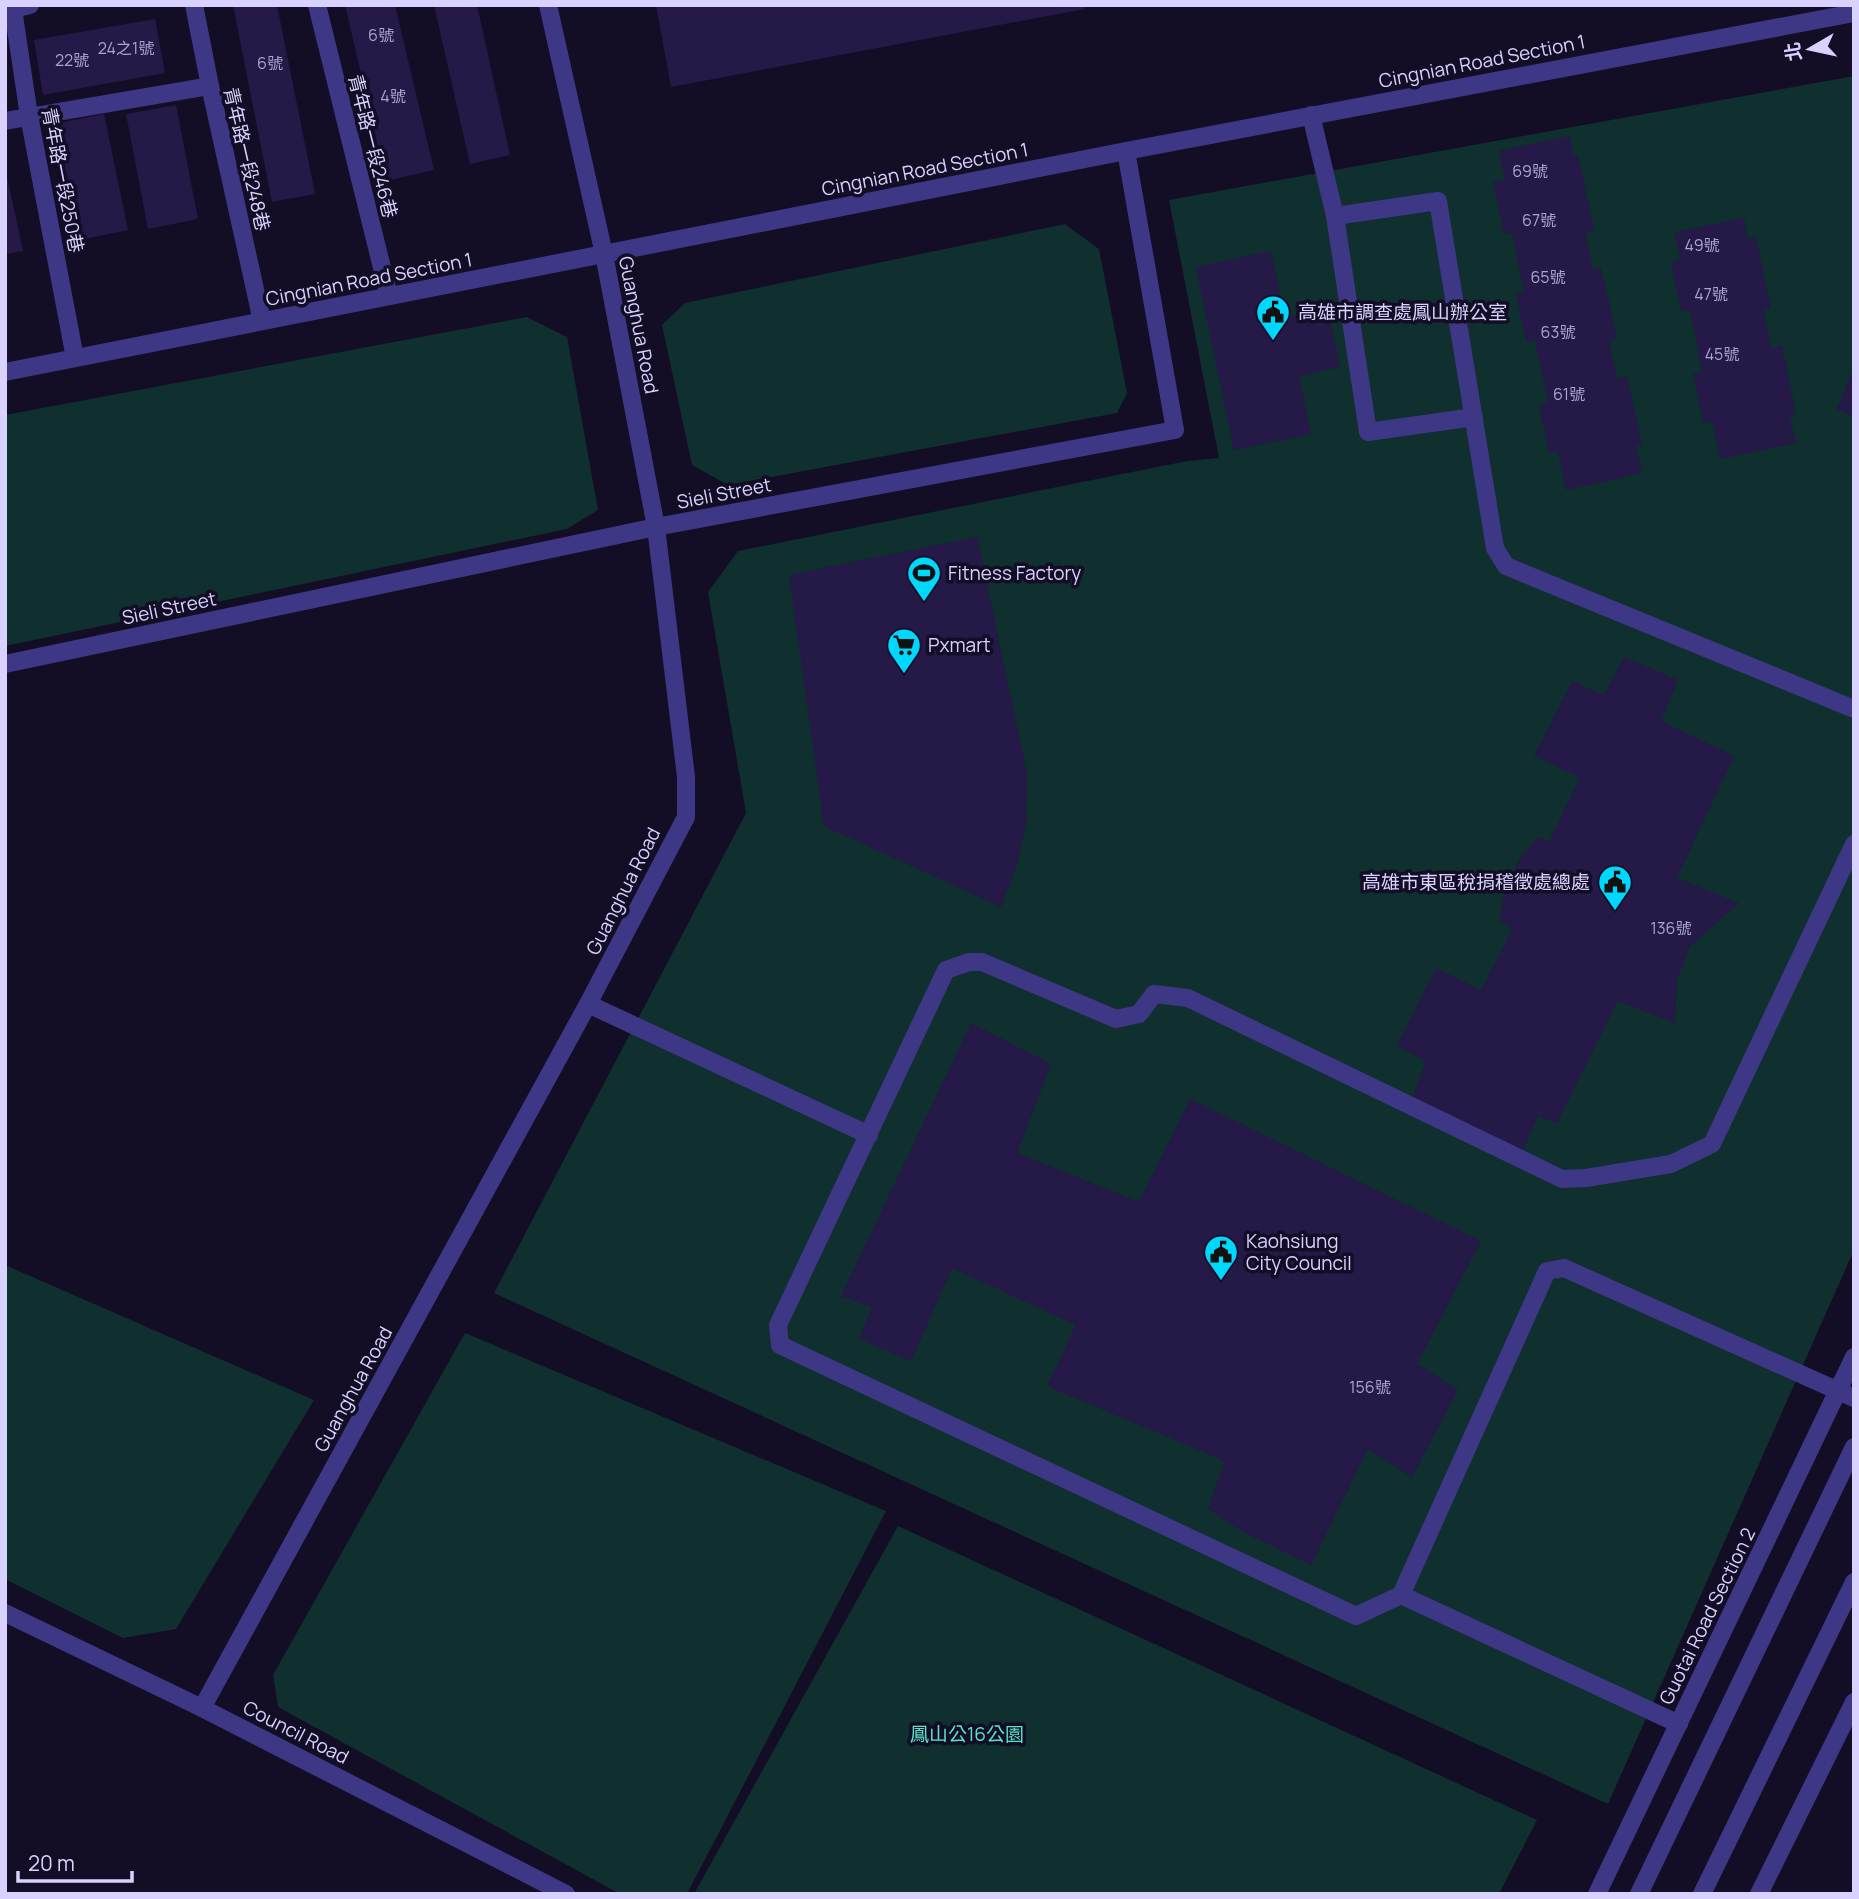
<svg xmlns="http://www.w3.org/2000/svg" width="1859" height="1899" viewBox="0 0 1859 1899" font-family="Manrope,'Noto Sans TC',sans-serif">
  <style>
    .green { fill: #102f2f }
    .building { fill: #241947 }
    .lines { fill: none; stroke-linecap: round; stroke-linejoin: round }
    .minor { stroke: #3e3786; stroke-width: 18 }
    .labels { text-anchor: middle; stroke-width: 7; stroke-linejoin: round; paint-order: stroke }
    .number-label { font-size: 16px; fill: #aca4d1 }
    .street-label { font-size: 19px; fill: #d9d2ff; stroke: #130e25 }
    .poi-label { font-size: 19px; fill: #d9d2ff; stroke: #130e25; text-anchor: start }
    .park-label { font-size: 19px; fill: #59e4c8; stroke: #130e25 }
  </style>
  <rect width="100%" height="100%" fill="#130e25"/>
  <g class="green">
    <polygon points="1854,76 1854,1250 1608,1804 494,1293 746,813 708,592 738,551 1187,461 1219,458 1169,200"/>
    <polygon points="1065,224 1099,249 1127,393 1117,413 728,485 692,465 662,325 685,303"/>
    <polygon points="527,317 567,337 598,510 567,529 5,646 5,415"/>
    <polygon points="5,1265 314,1400 176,1629 123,1638 5,1579"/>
    <polygon points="465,1333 886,1511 687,1894 620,1894 278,1707 273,1675"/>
    <polygon points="898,1526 1537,1820 1499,1894 694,1894"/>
  </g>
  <g class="building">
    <polygon points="233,5 277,5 315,194 272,202"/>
    <polygon points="345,5 395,5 434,170 386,181"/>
    <polygon points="434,5 477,5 510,155 470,164"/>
    <polygon points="656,5 1085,5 1085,9 671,87"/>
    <polygon points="155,19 165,73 43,95 34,40"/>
    <polygon points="176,105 198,219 148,229 126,114"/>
    <polygon points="104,114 128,230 80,240 55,124"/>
    <polygon points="1569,136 1573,155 1578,154 1594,230 1585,233 1593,270 1601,268 1617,339 1609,341 1617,379 1627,376 1642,445 1636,446 1642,473 1566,490 1558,452 1549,453 1539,405 1548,402 1535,340 1526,342 1516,293 1524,292 1512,232 1504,234 1493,182 1505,180 1499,151"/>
    <polygon points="5,167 23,251 5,254"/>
    <polygon points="1744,218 1748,239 1756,237 1771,309 1763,310 1771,348 1782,345 1796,414 1790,416 1796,443 1720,459 1712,421 1703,423 1693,374 1702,372 1690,309 1681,311 1671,262 1680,260 1675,232"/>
    <polygon points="1271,251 1285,317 1327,308 1340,367 1299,376 1311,434 1234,450 1196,267"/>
    <polygon points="1854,369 1854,417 1837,409"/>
    <polygon points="977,537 1027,774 1026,823 1017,864 1001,907 824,826 789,575"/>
    <polygon points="1624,657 1678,680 1661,721 1734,756 1677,878 1739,903 1690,946 1677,980 1675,1023 1618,1001 1557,1123 1538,1116 1522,1152 1411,1101 1426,1061 1397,1046 1436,968 1481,990 1512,930 1500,921 1505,887 1521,857 1538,837 1549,842 1580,777 1534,756 1572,681 1604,695"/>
    <polygon points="971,1023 1051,1064 1017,1153 1139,1202 1190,1099 1481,1241 1417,1364 1458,1390 1412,1477 1368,1449 1311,1565 1243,1532 1208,1509 1225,1461 1047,1386 1076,1325 952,1268 911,1361 859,1339 872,1307 841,1296"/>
  </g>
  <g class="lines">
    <g class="minor">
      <polyline points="194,5 210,86 262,321"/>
      <polyline points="317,5 389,296"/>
      <polyline points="13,9 29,116 75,358"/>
      <polyline points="5,11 30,5"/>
      <polyline points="1311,115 1335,216 1368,432 1474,417"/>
      <polyline points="5,121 210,86"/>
      <polyline points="1335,216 1438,201 1495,548 1506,566 1854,709"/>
      <polyline points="5,372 1126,151 1854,13"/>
      <polyline points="5,664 656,527 1175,430 1126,151"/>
      <polyline points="1854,844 1712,1144 1671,1164 1586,1178 1562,1179 1188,998 1154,994 1139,1014 1116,1019 982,962 969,962 946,970 778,1325 780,1345 1356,1616 1401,1595 1547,1271 1564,1268 1854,1398"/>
      <polyline points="588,1004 869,1135"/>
      <polyline points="1401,1595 1679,1724"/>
      <polyline points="5,1613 202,1708 566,1894"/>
      <polyline points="202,1708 588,1004 686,817 686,777 656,527 604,254 548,5"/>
      <polyline points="1597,1894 1854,1357"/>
      <polyline points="1639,1894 1854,1447"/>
      <polyline points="1702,1894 1854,1582"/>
      <polyline points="1759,1894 1854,1702"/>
    </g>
  </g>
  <defs>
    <g id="civic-pin" transform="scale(1.75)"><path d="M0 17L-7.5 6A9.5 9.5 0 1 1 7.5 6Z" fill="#00d7fd" stroke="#130e25"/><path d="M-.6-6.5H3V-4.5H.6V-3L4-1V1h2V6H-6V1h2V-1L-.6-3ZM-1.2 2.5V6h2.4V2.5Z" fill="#111"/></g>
    <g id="stadium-pin" transform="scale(1.75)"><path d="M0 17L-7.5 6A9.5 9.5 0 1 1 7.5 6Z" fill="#00d7fd" stroke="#130e25"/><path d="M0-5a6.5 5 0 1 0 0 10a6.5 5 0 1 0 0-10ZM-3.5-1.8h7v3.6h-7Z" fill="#111"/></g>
    <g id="supermarket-pin" transform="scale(1.75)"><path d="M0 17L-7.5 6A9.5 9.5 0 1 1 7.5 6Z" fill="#00d7fd" stroke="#130e25"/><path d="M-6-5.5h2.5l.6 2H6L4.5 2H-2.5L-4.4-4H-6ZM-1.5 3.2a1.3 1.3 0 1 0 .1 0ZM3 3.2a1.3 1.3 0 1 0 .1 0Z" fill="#111"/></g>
  </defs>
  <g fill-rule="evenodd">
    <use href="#civic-pin" x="1273" y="312"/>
    <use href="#stadium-pin" x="924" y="573"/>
    <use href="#supermarket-pin" x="904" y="645"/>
    <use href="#civic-pin" x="1615" y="882"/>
    <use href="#civic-pin" x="1221" y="1252"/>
  </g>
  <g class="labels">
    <g class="number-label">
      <text x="381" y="41">6號</text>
      <text x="126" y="54">24之1號</text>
      <text x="72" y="66">22號</text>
      <text x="270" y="69">6號</text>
      <text x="393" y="102">4號</text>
      <text x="1530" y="177">69號</text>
      <text x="1539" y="226">67號</text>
      <text x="1702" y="251">49號</text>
      <text x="1548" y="283">65號</text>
      <text x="1711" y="300">47號</text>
      <text x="1558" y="338">63號</text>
      <text x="1722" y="360">45號</text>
      <text x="1569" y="400">61號</text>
      <text x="1671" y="934">136號</text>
      <text x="1370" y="1393">156號</text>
    </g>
    <g class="street-label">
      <text transform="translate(1482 61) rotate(-11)" y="7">Cingnian Road Section 1</text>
      <text transform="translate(373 146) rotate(76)" y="7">青年路一段246巷</text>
      <text transform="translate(247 159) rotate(77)" y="7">青年路一段248巷</text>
      <text transform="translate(925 169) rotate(-11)" y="7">Cingnian Road Section 1</text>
      <text transform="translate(63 180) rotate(79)" y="7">青年路一段250巷</text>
      <text transform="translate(369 279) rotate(-11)" y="7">Cingnian Road Section 1</text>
      <text transform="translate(639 325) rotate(79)" y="7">Guanghua Road</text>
      <text transform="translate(724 493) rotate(-11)" y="7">Sieli Street</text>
      <text transform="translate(169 608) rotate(-12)" y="7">Sieli Street</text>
      <text transform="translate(623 891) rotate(-63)" y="7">Guanghua Road</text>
      <text transform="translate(353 1389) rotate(-61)" y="7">Guanghua Road</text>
      <text transform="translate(1707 1616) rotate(-64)" y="7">Guotai Road Section 2</text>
      <text transform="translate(296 1732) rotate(27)" y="7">Council Road</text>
    </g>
    <g class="poi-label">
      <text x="1298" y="319">高雄市調查處鳳山辦公室</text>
      <text x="948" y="580">Fitness Factory</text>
      <text x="928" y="652">Pxmart</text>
      <text x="1590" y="889" text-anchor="end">高雄市東區稅捐稽徵處總處</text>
      <text x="1246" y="1248">Kaohsiung<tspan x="1246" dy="22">City Council</tspan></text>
    </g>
    <g class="park-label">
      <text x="967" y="1741">鳳山公16公園</text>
    </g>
  </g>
  <rect width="1859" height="1899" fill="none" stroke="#d9d2ff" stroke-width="14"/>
  <g transform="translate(1810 49) rotate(261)" stroke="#130e25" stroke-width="5" paint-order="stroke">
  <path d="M0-5L12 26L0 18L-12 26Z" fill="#d9d2ff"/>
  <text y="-10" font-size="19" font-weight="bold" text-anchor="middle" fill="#d9d2ff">北</text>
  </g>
  <path d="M18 1871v10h114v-10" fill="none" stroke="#d9d2ff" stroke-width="3.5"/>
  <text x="28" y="1871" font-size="21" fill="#d9d2ff" stroke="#130e25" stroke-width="5" paint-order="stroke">20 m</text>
</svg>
